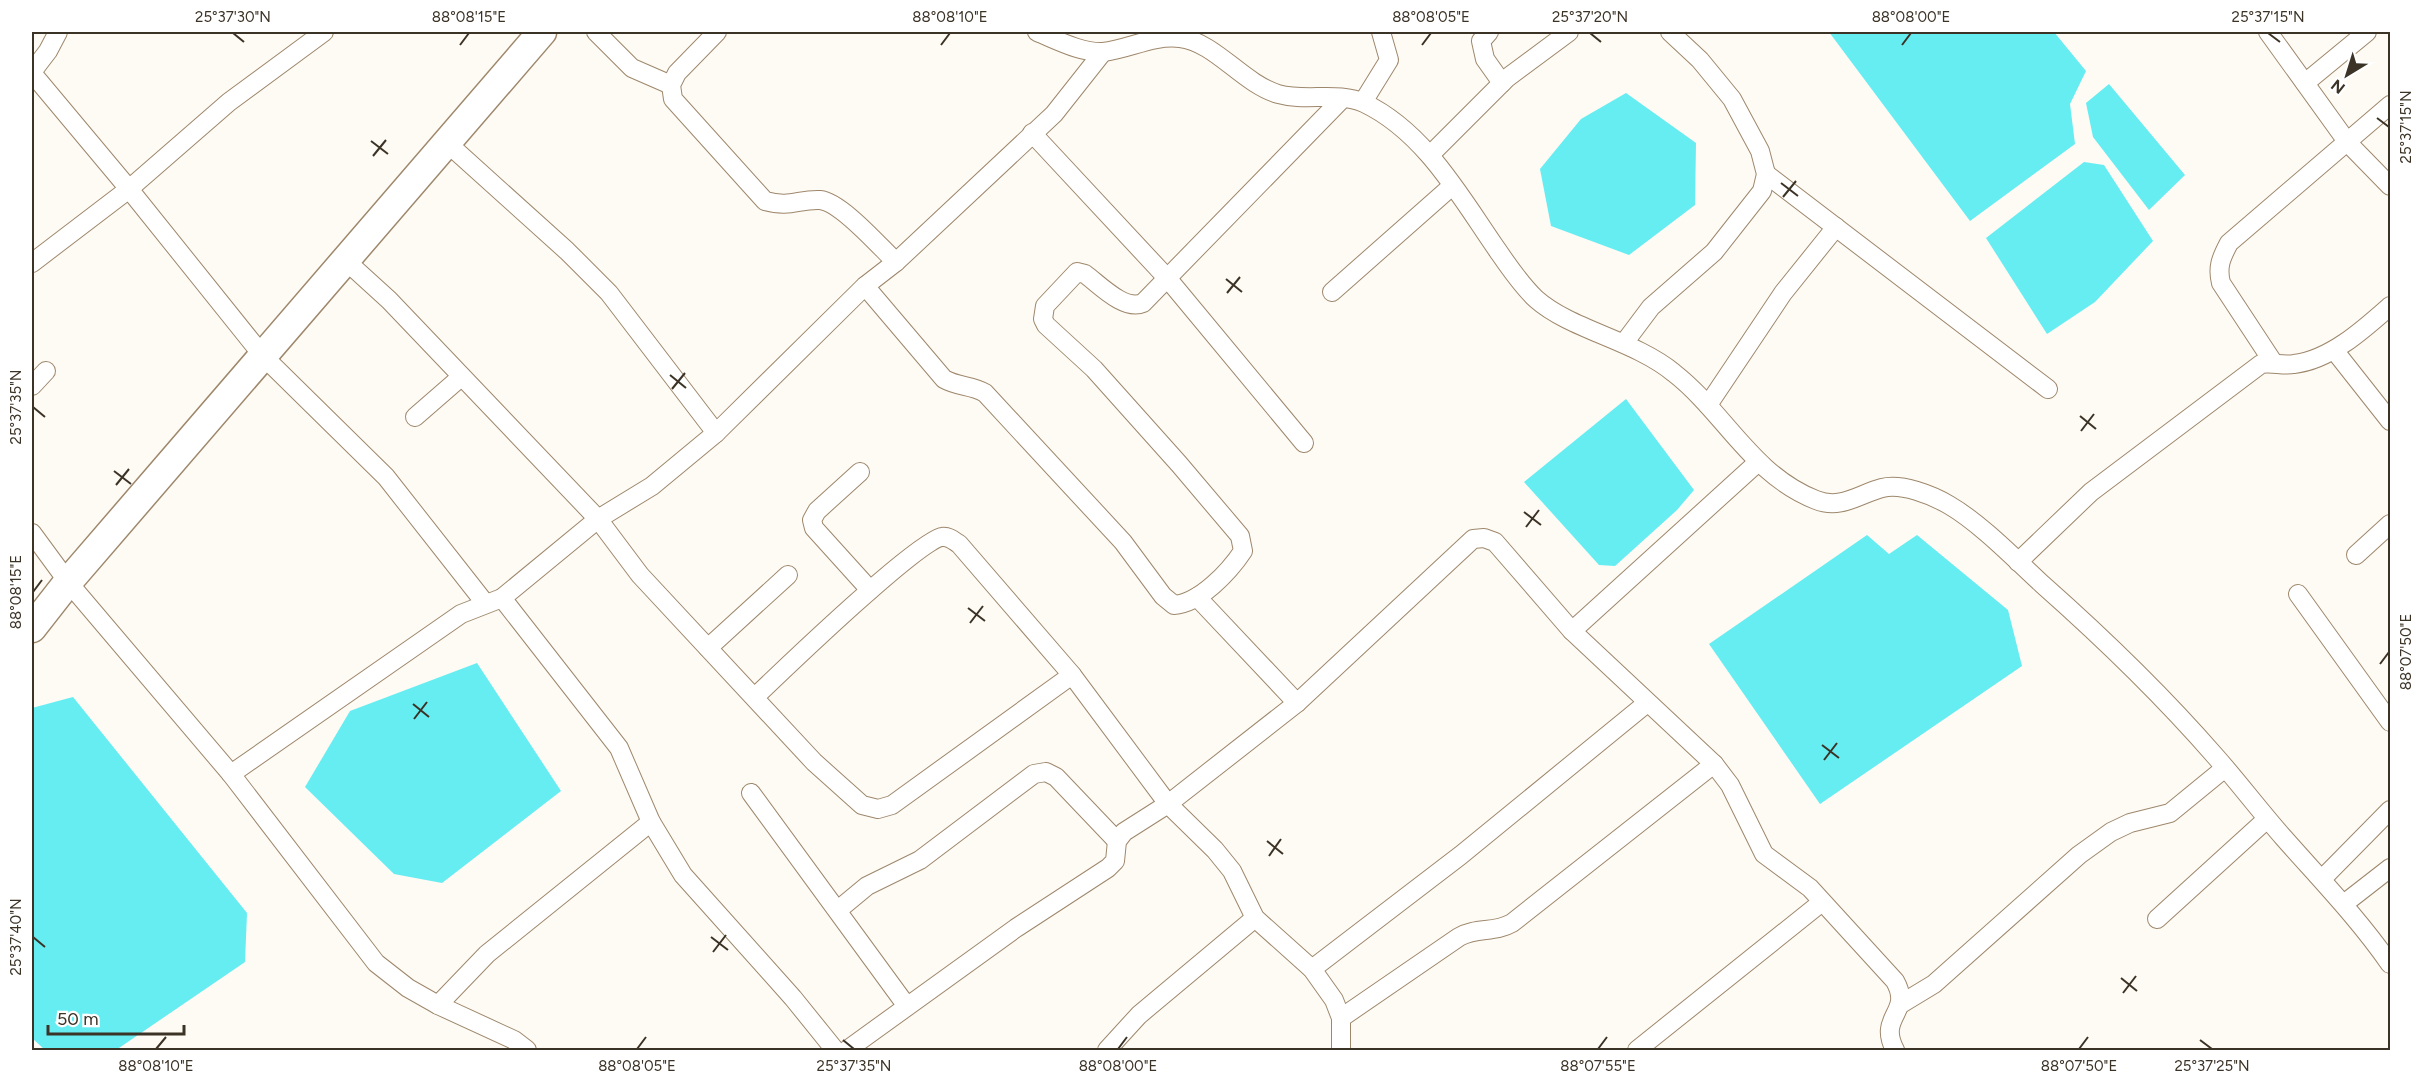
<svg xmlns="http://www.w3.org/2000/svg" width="2422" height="1082" viewBox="0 0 2422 1082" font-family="Figtree,sans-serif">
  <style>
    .water { fill: #65edf2 }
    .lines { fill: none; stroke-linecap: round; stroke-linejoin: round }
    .minor-casing { stroke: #9e886c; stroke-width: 20 }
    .primary-casing { stroke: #9e886c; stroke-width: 31 }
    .minor { stroke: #fff; stroke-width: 18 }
    .primary { stroke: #fff; stroke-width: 28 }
    .ticks { fill: none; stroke: #3c3327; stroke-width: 2 }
    .neatline { fill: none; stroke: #3c3327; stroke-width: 2 }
    .ticks-label { font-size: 15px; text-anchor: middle; fill: #3c3327 }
  </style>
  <rect width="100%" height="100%" fill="#fefaf4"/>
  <g class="water">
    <polygon points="1829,32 2054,32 2086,71 2070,104 2075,144 1970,221"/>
    <polygon points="2109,84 2185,175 2149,210 2093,137 2086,103"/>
    <polygon points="1626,93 1696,143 1695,205 1629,255 1551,226 1540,169 1581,119"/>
    <polygon points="2084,162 2104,165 2153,241 2095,302 2047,334 1986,238"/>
    <polygon points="1626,399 1694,490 1677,510 1615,566 1599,565 1524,482"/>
    <polygon points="1867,535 1889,554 1917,535 2008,610 2022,666 1820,804 1709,644"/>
    <polygon points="477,663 561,791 442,883 394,874 305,787 350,711"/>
    <polygon points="73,697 247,913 245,962 116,1050 45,1050 32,1038 32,708"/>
  </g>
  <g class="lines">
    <g class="minor-casing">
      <g id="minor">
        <polyline points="596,32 632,68 671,85"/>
        <path d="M 717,32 L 677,73 L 671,85 L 673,99 L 765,201 C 791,208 798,199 820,200 C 841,202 880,247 896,262"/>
        <path d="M 1037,32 C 1057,40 1081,53 1103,52 C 1130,49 1152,35 1180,38 C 1215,42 1242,83 1278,94 C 1306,102 1338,91 1364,103 C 1425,132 1461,198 1498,251 C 1509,267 1521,285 1536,299 C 1571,330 1634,340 1674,373 C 1725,413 1752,475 1816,500 C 1841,510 1859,494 1882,488 C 1902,483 1932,495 1949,505 C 1980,523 2015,559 2042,584 C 2103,638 2162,695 2216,757 C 2239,783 2260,811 2283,837 C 2320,879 2358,918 2390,964"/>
        <polyline points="1489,32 1481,41 1485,59 1502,83"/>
        <polyline points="2268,32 2348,143 2390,186"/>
        <polyline points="32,72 48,51 58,32"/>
        <polyline points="32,73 129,189 263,356 386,477 485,603"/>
        <polyline points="2305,83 2367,32"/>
        <polyline points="1363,102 1389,60 1381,32"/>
        <polyline points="1032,133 1168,279 1304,443"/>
        <polyline points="445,141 567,251 609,293 716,433"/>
        <polyline points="1430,155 1507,78 1569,32"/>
        <polyline points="1766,174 2048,389"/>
        <polyline points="344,259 389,300 598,519 640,575 814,762 862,805 878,809 892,805 1072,675"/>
        <polyline points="32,263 129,189 229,102 324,32"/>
        <path d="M 865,286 L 944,379 C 958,387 972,385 985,393 L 1123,542 L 1163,596 L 1174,605 C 1200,603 1229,572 1243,551 L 1240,536 L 1179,464 L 1094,369 L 1046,325 L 1043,319 L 1045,306 L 1077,272 L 1085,274 C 1100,285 1124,311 1143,303 L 1343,98"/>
        <polyline points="1332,292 1452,186"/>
        <polyline points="1624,343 1651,307 1714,252 1762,191 1766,174 1760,151 1732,99 1700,60 1670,32"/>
        <polyline points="2334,350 2390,421"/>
        <path d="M 2273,362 L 2221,283 C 2217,267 2221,258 2229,243 L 2390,105"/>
        <polyline points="32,386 46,371"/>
        <polyline points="1708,405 1783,293 1836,227"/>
        <polyline points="415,417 461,377"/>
        <polyline points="860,472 817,511 812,520 814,528 870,590"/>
        <polyline points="32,533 68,582 231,774 376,963 408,988 438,1005 514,1040 527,1050"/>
        <polyline points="2356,555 2390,524"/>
        <path d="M 2018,562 L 2091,492 L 2261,364 C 2272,362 2283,366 2294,364 C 2330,360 2364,329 2390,306"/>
        <polyline points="2298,594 2390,722"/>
        <polyline points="1197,597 1297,703"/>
        <polyline points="502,598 619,748 651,822 683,875 793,998 835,1050"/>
        <polyline points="1572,631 1757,463"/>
        <polyline points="708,648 788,575"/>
        <path d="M 755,697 C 779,674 921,537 942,537 C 949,536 954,541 959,544 L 1072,675 L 1168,804 L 1215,850 L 1232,871 L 1255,918 L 1312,969 L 1334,1000 L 1341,1018 L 1341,1050"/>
        <polyline points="231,774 461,614 502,598 598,519 652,486 716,433 865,286 896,262 1054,114 1103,52"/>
        <polyline points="751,793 906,1005"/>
        <polyline points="2322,879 2390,810"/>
        <polyline points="2345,903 2390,868"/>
        <polyline points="838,910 867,886 920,860 1034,774 1046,772 1056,777 1117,841"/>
        <polyline points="2157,919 2267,819"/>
        <polyline points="1312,969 1461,855 1647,703"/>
        <polyline points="1901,1004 1934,984 2079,855 2111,832 2130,823 2170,813 2225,768"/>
        <polyline points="438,1005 487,954 651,822"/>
        <path d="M 1341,1018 L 1459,937 C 1476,927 1495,933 1512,923 L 1714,764"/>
        <path d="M 847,1050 L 1016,928 L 1108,868 L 1115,861 L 1117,841 L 1124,832 L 1168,804 L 1297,703 L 1473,539 L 1484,538 L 1495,542 L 1572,631 L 1714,764 L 1730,785 L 1764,854 L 1810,888 L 1895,981 C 1913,1013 1877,1016 1895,1050"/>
        <polyline points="1107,1050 1139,1015 1255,918"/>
        <polyline points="1637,1050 1822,902"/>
      </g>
    </g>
    <g class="primary-casing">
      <polyline id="primary" points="32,628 68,582 542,32"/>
    </g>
    <use href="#minor" class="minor"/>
    <use href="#primary" class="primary"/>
  </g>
  <path class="ticks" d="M 233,33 L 244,42M 1590,33 L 1601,42M 2268,33 L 2280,42M 460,45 L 469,33M 941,45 L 950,33M 1422,45 L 1431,33M 1902,45 L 1911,33M 2377,118 L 2389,127M 371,141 L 388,154M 373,156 L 386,140M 1781,183 L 1798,196M 1783,197 L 1796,181M 1226,279 L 1242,292M 1227,293 L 1240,277M 670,375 L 686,388M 672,389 L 685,373M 33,407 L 45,417M 2080,416 L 2096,429M 2081,431 L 2094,414M 114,471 L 131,484M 116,485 L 129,469M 1524,512 L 1541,525M 1526,527 L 1539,510M 33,592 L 42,580M 968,608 L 985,621M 970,623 L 983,606M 2380,664 L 2389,652M 413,704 L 429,717M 414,719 L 427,702M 1822,745 L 1839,758M 1824,760 L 1837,743M 1267,841 L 1283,854M 1269,856 L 1281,839M 33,937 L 45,947M 711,937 L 728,950M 713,952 L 726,935M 2121,978 L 2137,991M 2123,993 L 2136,976M 843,1040 L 854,1049M 2200,1040 L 2212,1049M 156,1049 L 166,1037M 637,1049 L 646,1037M 1118,1049 L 1127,1037M 1598,1049 L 1607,1037M 2079,1049 L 2088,1037"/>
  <rect width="2422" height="1082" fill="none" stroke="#ffffff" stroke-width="66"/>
  <g transform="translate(2347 75) rotate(218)" stroke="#ffffff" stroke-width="4.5" paint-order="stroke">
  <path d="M0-4.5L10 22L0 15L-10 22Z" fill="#3c3327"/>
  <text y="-9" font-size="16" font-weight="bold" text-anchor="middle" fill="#3c3327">N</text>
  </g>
  <path d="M48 1025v9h136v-9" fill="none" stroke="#3c3327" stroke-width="3"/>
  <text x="57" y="1025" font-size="18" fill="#3c3327" stroke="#ffffff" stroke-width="4.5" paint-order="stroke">50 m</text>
  <rect x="33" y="33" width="2356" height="1016" class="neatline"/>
  <g class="ticks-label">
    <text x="233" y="22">25°37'30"N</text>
    <text x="469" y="22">88°08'15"E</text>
    <text x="950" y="22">88°08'10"E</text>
    <text x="1431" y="22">88°08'05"E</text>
    <text x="1590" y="22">25°37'20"N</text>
    <text x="1911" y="22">88°08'00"E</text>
    <text x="2268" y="22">25°37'15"N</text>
    <text transform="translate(2406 127) rotate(-90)" y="5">25°37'15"N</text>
    <text transform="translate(16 407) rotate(-90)" y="5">25°37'35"N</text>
    <text transform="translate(16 592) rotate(-90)" y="5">88°08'15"E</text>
    <text transform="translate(2406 652) rotate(-90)" y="5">88°07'50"E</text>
    <text transform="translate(16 937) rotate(-90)" y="5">25°37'40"N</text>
    <text x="156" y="1071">88°08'10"E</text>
    <text x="637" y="1071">88°08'05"E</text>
    <text x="854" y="1071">25°37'35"N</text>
    <text x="1118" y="1071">88°08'00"E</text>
    <text x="1598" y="1071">88°07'55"E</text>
    <text x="2079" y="1071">88°07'50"E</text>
    <text x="2212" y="1071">25°37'25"N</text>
  </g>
</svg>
